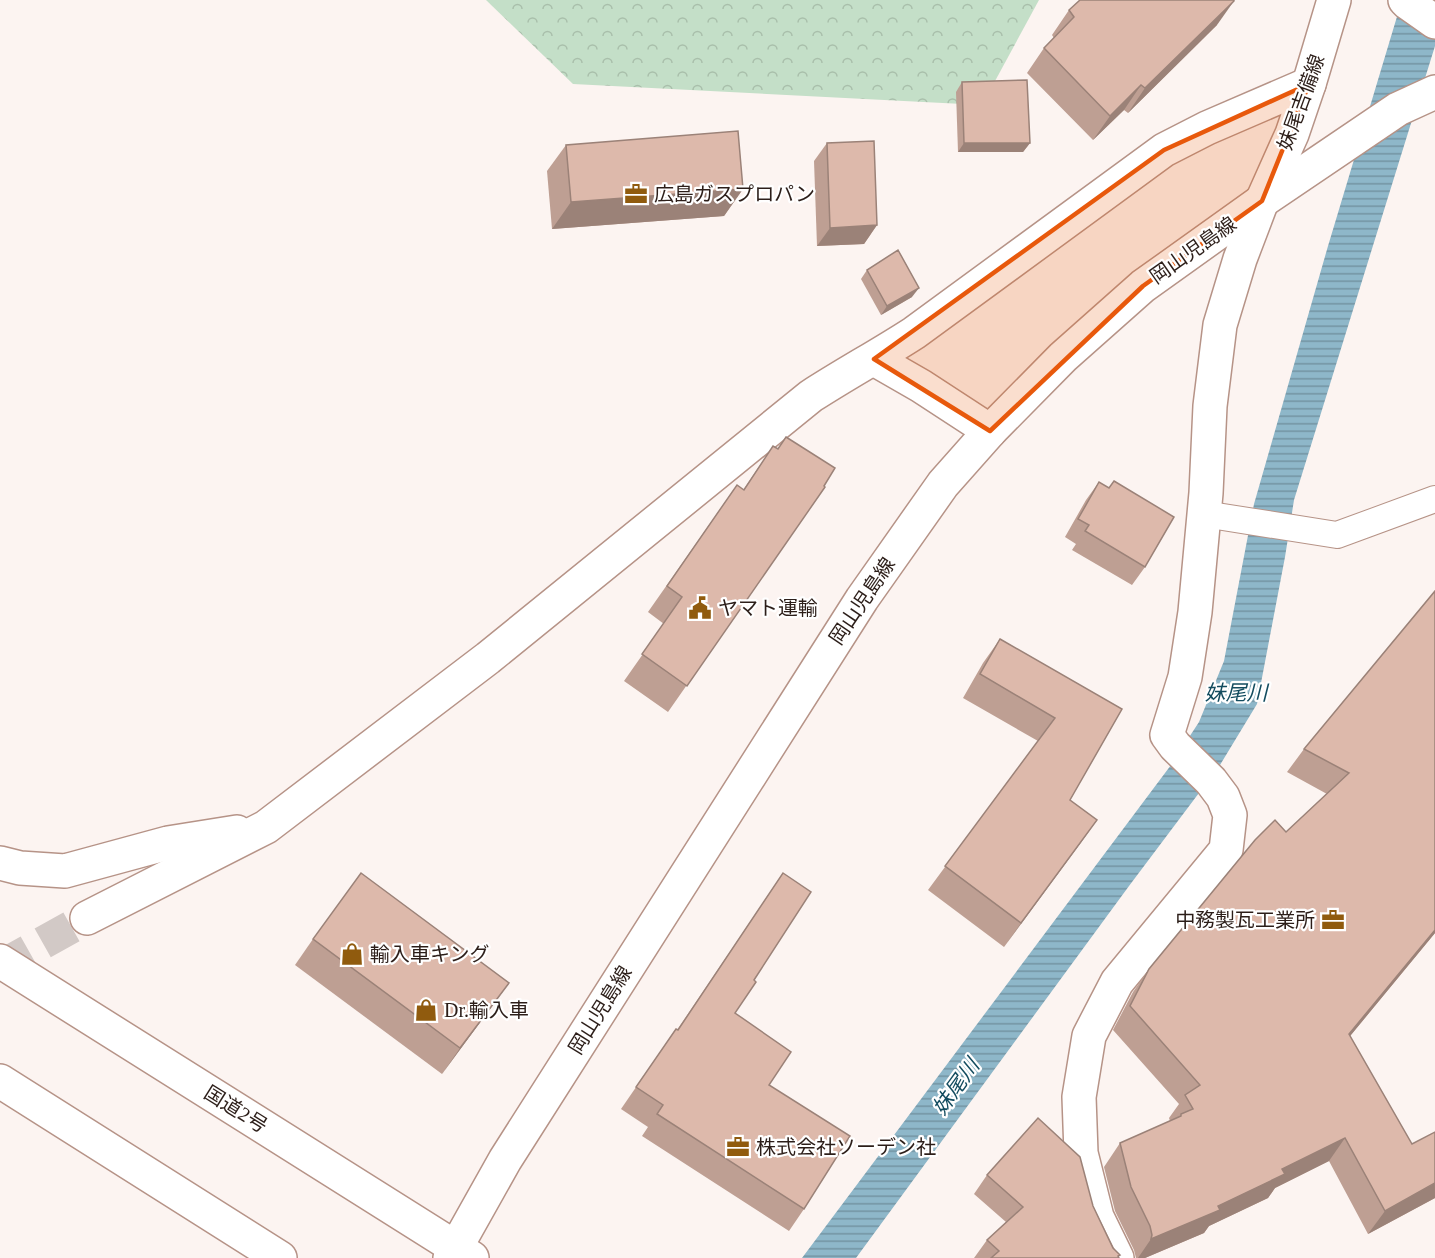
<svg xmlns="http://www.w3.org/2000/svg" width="1435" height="1258" viewBox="0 0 1435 1258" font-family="'Times New Roman','Noto Sans JP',serif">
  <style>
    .forest { fill: url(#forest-crowns) }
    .water { fill: url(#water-rules) }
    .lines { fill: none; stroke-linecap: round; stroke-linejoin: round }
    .street-tunnel { stroke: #d2c9c6; stroke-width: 33; stroke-dasharray: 33 16; stroke-linecap: butt }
    .lane-casing { stroke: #b69387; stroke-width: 28 }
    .street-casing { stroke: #b69387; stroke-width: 36 }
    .secondary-casing { stroke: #b69387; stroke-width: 36 }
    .primary-casing { stroke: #b69387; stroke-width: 36 }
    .highway-casing { stroke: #b69387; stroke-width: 36 }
    .lane { stroke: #fff; stroke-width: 26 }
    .street { stroke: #fff; stroke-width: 33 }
    .secondary { stroke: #fff; stroke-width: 33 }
    .primary { stroke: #fff; stroke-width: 33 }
    .highway { stroke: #fff; stroke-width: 33 }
    .wall { fill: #be9f93 }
    .shaded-wall { fill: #9b8278 }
    .building { fill: #ddb9ab; stroke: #9b8278; stroke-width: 1.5 }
    .marked { fill: #e8590c; fill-opacity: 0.2; stroke: #e8590c; stroke-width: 4.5; stroke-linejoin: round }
    .labels { text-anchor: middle; stroke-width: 4.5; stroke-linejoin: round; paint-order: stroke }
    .street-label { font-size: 20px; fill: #2c1e19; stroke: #fff }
    .poi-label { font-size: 20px; fill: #2c1e19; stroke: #fff; text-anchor: start }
    .water-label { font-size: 21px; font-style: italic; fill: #134c5f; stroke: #fff }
  </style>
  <defs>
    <pattern id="forest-crowns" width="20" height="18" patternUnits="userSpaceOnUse" patternTransform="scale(1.5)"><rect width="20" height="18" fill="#c4dfc8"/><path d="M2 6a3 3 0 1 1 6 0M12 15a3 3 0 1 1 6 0" fill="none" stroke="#a9bfab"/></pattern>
    <pattern id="water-rules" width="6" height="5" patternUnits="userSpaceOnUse" patternTransform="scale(1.5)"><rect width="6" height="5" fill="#8eb7c9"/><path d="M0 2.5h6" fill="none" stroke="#7494a2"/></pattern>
  </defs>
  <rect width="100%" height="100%" fill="#fcf4f1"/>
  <polygon class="forest" points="486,0 1039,0 982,105 573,84"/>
  <polygon class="water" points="1402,0 1435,0 1435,46 1294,500 1285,557 1257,704 1220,765 1129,886 856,1258 802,1258 1171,765 1199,722 1224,661 1254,504 1328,246"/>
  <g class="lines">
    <polyline class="street-tunnel" points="0,967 87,918"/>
    <g class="lane-casing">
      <polyline id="lane" points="1204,514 1337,535 1435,499"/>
    </g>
    <g class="street-casing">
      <g id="street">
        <polyline points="874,359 921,386 990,431"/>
        <polyline points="0,863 20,868 65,871 168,843 237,832"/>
        <path d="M 87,918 L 266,827 L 488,658 L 811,396 C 845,374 880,355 914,333 L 1164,150 L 1207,128 L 1309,84"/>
        <polyline points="1117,1258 1097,1217 1081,1153 1079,1097 1089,1036 1117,982 1226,850 1230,815 1223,797 1211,781 1175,746 1167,735 1185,677 1195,612 1206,493 1210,406 1220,325 1240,259 1262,201"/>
      </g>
    </g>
    <g class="secondary-casing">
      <g id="secondary">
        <polyline points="1405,0 1408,3 1435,22"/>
        <polyline points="1262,201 1292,134 1309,84 1334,0"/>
      </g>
    </g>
    <g class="primary-casing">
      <polyline id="primary" points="450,1258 505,1160 862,599 943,484 990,431 1063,357 1143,286 1262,201 1398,109 1435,92"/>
    </g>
    <g class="highway-casing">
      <g id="highway">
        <polyline points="0,961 472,1258"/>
        <polyline points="0,1081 280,1258"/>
      </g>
    </g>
    <use href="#lane" class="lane"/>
    <use href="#street" class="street"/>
    <use href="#secondary" class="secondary"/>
    <use href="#primary" class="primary"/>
    <use href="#highway" class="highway"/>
  </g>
  <g class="wall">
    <polygon points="1069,10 1217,25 1128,113 1124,110 1093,140 1027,73 1044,48 1054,38 1052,35"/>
    <polygon points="962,82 1030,143 1023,152 958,152 956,92"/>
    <polygon points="827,143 877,225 864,244 817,246 814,161"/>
    <polygon points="566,145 743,189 724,216 552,229 547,171"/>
    <polygon points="867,270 912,297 881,315 861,279"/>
    <polygon points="786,437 825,487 668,712 624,681 664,624 648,612 737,485 743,490 773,446 777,449"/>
    <polygon points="1099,482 1145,567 1132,585 1072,550 1076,544 1065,537 1086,500"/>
    <polygon points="1435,591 1435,933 1350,1036 1435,1198 1368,1234 1329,1161 1275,1188 1268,1198 1209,1226 1204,1233 1145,1258 1136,1258 1134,1250 1115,1211 1104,1167 1120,1143 1170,1121 1169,1118 1179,1104 1113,1030 1133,992 1149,969 1286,832 1327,794 1287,772 1304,749"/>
    <polygon points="1000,639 1122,709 1070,800 1097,820 1004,947 928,890 1038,741 963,698 983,663"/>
    <polygon points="783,873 754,980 735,1013 769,1085 804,1209 789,1231 642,1136 648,1127 621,1109 676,1029 677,1030"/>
    <polygon points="313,939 509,983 442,1074 295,965"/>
    <polygon points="987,1175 1093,1206 1119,1258 974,1258 987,1240 1006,1222 974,1194"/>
  </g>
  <g class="shaded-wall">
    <polygon points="1234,1 1217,25 1128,113 1145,88"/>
    <polygon points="1141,85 1124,110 1093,140 1110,116"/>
    <polygon points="964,143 1030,143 1023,152 958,152"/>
    <polygon points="743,189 724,216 552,229 571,202"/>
    <polygon points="877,225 864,244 817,246 830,228"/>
    <polygon points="919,288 912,297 881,315 887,306"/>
    <polygon points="1097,820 1080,844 1004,947 1021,923"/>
    <polygon points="1435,930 1435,933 1332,1058 1349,1034"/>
    <polygon points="509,983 490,1009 442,1074 460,1048"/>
    <polygon points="1345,1138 1329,1161 1275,1188 1268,1198 1209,1226 1204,1233 1145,1258 1138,1258 1151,1239 1218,1206 1282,1169"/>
    <polygon points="1435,1183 1435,1198 1368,1234 1385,1211"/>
  </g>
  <g class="building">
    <polygon points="1080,0 1234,0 1234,1 1145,88 1141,85 1110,116 1044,48 1074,17 1069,10"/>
    <polygon points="1027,80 1030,143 964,143 962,82"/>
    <polygon points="738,131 743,189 571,202 566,145"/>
    <polygon points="874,141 877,225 830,228 827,143"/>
    <polygon points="898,250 919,288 887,306 867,270"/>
    <polygon points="786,437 835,468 824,486 825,487 687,686 642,654 682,597 667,586 737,485 744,490 773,446 778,449"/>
    <polygon points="1114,481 1174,517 1145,567 1085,531 1089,525 1078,519 1099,482 1109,488"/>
    <polygon points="1435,591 1435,930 1349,1034 1412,1144 1435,1132 1435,1183 1385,1211 1345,1138 1282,1169 1285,1174 1218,1206 1220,1210 1151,1239 1152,1235 1150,1226 1131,1187 1120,1143 1181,1116 1181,1114 1193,1109 1185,1095 1200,1085 1130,1006 1149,969 1255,840 1275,820 1286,832 1349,773 1304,749"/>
    <polygon points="1000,639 1122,709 1070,800 1097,820 1021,923 945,866 1055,718 980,674"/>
    <polygon points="361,873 509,983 460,1048 313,939"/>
    <polygon points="783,873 811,892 754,980 756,982 735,1013 791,1052 769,1085 850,1136 804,1209 657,1114 663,1105 636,1087 676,1029 678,1030"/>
    <polygon points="1038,1118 1080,1157 1093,1206 1113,1248 1120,1255 1118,1256 1119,1258 991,1258 999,1251 987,1240 1023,1207 987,1175"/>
  </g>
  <path class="marked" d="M 1309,84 L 1262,201 L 1143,286 L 990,431 L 874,359 L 1164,150 Z"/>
  <defs>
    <g id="office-bare" transform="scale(1.8)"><path d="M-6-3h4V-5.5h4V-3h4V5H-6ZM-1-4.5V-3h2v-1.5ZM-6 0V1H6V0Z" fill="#905b0e" stroke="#fff" stroke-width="2.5" paint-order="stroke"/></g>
    <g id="civic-bare" transform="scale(1.8)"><path d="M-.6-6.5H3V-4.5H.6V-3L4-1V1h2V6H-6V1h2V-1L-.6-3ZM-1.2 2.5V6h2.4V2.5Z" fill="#905b0e" stroke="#fff" stroke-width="2.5" paint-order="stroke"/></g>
    <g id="shop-bare" transform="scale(1.8)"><path d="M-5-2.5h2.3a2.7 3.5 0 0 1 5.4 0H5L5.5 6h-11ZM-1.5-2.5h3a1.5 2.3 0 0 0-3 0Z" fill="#905b0e" stroke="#fff" stroke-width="2.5" paint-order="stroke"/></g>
  </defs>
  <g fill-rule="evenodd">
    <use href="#office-bare" x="636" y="194"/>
    <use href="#civic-bare" x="700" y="608"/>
    <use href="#office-bare" x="1333" y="920"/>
    <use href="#shop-bare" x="352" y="954"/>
    <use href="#shop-bare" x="426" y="1010"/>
    <use href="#office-bare" x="738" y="1147"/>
  </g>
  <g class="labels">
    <g class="street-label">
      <text transform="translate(1301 102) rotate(-70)" y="7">妹尾吉備線</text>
      <text transform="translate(1193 250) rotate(-35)" y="7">岡山児島線</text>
      <text transform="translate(862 601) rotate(-56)" y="7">岡山児島線</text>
      <text transform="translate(600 1010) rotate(-58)" y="7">岡山児島線</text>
      <text transform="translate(236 1109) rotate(32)" y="7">国道2号</text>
    </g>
    <g class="poi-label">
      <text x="654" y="201">広島ガスプロパン</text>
      <text x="718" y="615">ヤマト運輸</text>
      <text x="1315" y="927" text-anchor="end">中務製瓦工業所</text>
      <text x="370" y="961">輸入車キング</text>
      <text x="444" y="1017">Dr.輸入車</text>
      <text x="756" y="1154">株式会社ソーデン社</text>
    </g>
    <g class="water-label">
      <text x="1236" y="700">妹尾川</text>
      <text transform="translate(956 1087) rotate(-54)" y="7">妹尾川</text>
    </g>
  </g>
</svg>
